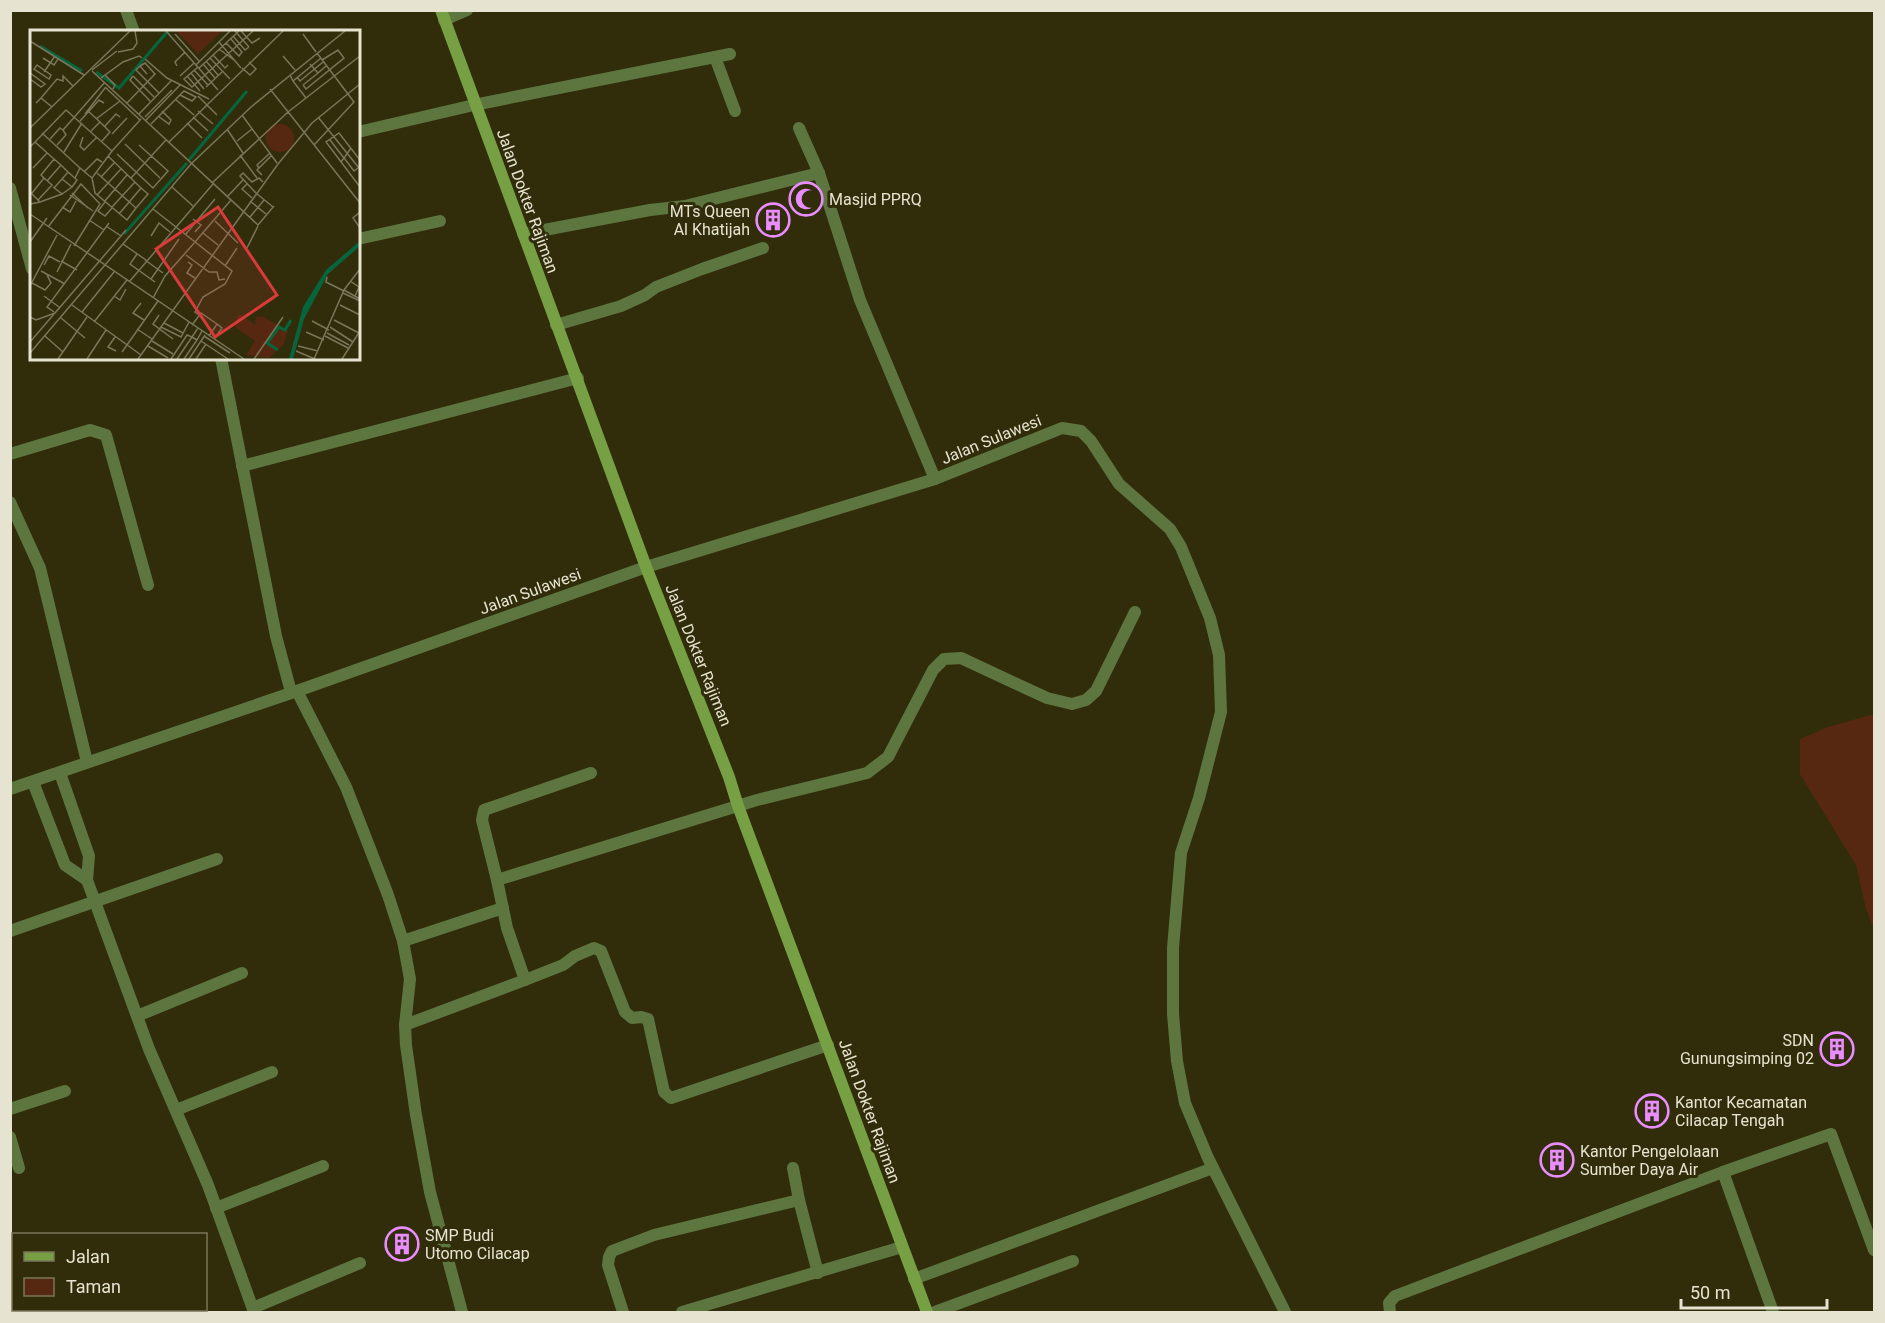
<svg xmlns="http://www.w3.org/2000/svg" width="1885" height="1323" viewBox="0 0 1885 1323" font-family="Roboto,sans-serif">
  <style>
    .green { fill: #572811 }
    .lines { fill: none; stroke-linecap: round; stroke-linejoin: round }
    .street { stroke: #5d763f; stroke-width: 12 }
    .secondary { stroke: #779f43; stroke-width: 12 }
    .labels { text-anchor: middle; stroke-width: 6; stroke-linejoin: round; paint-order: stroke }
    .poi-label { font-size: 16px; fill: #e6e4d1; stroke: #312d0b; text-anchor: start }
    .street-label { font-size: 16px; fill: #e6e4d1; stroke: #312d0b }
    .inset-river { fill: none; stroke: #06653d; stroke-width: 3 }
    .inset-road { fill: none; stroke: #79765a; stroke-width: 1.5 }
    .view { fill: #d83b39; fill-opacity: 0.15; stroke: #d83b39; stroke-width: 3 }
    .inset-edge { fill: none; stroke: #e6e4d1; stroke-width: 3 }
  </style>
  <rect width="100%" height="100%" fill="#312d0b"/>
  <polygon class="green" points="1874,714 1874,930 1866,909 1856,865 1800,774 1800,739 1828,727"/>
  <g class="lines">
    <g class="street">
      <polyline points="126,10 134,32"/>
      <polyline points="444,20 467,10"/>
      <polyline points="715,57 735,111"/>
      <polyline points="799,128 819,173 860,300 935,479"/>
      <polyline points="358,132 474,105 730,54"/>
      <polyline points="10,188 32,269"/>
      <polyline points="523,234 650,210 685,206 819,173"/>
      <polyline points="358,239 440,221"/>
      <polyline points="556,325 621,306 645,295 656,287 702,269 763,248"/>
      <polyline points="221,358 276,636 291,692"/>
      <polyline points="10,454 90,430 106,435 148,585"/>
      <polyline points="242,466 578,378"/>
      <polyline points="10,502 40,568 87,762"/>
      <polyline points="297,691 346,787 388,895 403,941 410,979 405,1025 406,1045 416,1115 430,1192 462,1312"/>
      <polyline points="33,782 65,865 87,880 89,856 60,773"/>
      <polyline points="10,789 297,691 646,567 935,479 1062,428 1081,431 1091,441 1119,484 1170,529 1181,547 1210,618 1219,655 1221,712 1199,798 1181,853 1173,948 1173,1014 1177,1061 1185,1103 1208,1158 1285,1312"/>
      <polyline points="87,880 149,1049 208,1185 254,1312"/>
      <polyline points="497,880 482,820 484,810 591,773"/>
      <polyline points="10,931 217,859"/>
      <polyline points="403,941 503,908"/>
      <polyline points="525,980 563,965 575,956 594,948 601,951 625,1012 632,1018 641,1017 648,1019 664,1092 671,1098 828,1045"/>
      <polyline points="137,1016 242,973"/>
      <polyline points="405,1025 525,980 507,928 497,880 757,800 867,773 888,757 933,670 944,659 961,658 1047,698 1072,704 1086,700 1096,691 1135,612"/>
      <polyline points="10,1109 65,1091"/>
      <polyline points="176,1110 272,1072"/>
      <polyline points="10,1137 19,1168"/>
      <polyline points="793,1168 799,1200 818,1273"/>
      <polyline points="216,1208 323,1166"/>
      <polyline points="914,1279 1213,1168"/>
      <polyline points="253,1308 360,1263"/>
      <polyline points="623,1312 608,1265 609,1257 612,1251 654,1235 799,1200"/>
      <polyline points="682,1312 902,1247"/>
      <polyline points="935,1312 1073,1261"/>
      <polyline points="1390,1312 1389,1303 1395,1296 1723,1172"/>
      <polyline points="1773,1312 1723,1172 1831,1134 1874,1250"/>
    </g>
    <polyline class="secondary" points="441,10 646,567 729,777 738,806 927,1312"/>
  </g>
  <defs>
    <g id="mosque-ring" transform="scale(1.725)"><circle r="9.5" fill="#312d0b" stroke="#e98dfe" stroke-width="1.5"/><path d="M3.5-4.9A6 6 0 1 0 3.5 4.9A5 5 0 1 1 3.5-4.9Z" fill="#e98dfe"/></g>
    <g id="building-ring" transform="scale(1.725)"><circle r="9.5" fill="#312d0b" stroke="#e98dfe" stroke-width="1.5"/><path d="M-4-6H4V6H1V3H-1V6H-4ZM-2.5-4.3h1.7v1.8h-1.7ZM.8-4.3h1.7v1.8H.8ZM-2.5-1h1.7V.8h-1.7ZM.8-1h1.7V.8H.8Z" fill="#e98dfe"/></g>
  </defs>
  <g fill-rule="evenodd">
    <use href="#mosque-ring" x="806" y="199"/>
    <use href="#building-ring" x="773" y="220"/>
    <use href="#building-ring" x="1837" y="1049"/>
    <use href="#building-ring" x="1652" y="1111"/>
    <use href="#building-ring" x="1557" y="1160"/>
    <use href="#building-ring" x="402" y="1244"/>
  </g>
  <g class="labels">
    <g class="poi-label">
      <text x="829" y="205">Masjid PPRQ</text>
      <text x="750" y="217" text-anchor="end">MTs Queen<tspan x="750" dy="18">Al Khatijah</tspan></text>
      <text x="1814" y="1046" text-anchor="end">SDN<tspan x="1814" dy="18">Gunungsimping 02</tspan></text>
      <text x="1675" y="1108">Kantor Kecamatan<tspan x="1675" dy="18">Cilacap Tengah</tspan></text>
      <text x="1580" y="1157">Kantor Pengelolaan<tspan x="1580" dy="18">Sumber Daya Air</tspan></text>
      <text x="425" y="1241">SMP Budi<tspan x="425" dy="18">Utomo Cilacap</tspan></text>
    </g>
    <g class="street-label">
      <text transform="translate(528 201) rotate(70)" y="6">Jalan Dokter Rajiman</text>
      <text transform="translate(991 439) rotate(-22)" y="6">Jalan Sulawesi</text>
      <text transform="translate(530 591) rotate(-20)" y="6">Jalan Sulawesi</text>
      <text transform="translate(699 655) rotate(68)" y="6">Jalan Dokter Rajiman</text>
      <text transform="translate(870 1111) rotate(70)" y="6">Jalan Dokter Rajiman</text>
    </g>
  </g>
  <g transform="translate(30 30)">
    <rect width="330" height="330" fill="#312d0b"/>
    <path d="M 146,1 L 192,1 L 168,24 ZM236 108a14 14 0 1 1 28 0a14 14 0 1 1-28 0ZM 210,284 L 225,295 L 226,287 L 232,286 L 258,301 L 253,315 L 239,328 L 216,325 L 225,311 L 202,295 Z" fill="#572811"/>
    <path d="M 330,211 L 330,216 L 298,244 L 274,289 L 263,329 L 259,329 L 273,277 L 296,240 Z" fill="#06653d"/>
    <path class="inset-river" d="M 10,16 L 52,41M 66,42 L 89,58 L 138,1M 159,130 L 217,61M 94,204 L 157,133M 248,320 L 237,313 L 249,297 L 255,300 L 261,290"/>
    <path class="inset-road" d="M 136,1 L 188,60M 205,1 L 219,17M 211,1 L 222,13 L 230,8M 145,4 L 169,31M 273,4 L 286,22M 203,6 L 215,20 L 219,17M 0,11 L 54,45M 189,12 L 211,38M 196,13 L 209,26 L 212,22 L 201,9M 189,19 L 204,30M 88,22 L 103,19 L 107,13 L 105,1M 183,25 L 195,38 L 198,35M 253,26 L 265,40M 13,28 L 24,35 L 28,29M 180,28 L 200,49M 115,29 L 137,48 L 179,69M 176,31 L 188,45M 173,34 L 185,48M 280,34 L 288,43 L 296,36M 7,35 L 21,45 L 19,49 L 4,39 ZM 166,35 L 200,1M 147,36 L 145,32 L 155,22M 168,37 L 154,49 L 162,57 L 223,1M 169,38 L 209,1M 212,38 L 220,45 L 226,39 L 219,32M 62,40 L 87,21M 164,40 L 178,55M 62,41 L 228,195 L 244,176M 14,42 L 25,26M 0,43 L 15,54 L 11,57 L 0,49M 161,43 L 174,59M 117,44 L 110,36 L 106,40 L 129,63M 75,45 L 85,55 L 83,59M 260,45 L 263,51 L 291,28M 103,46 L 100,50 L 120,71M 103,46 L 124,67M 150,46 L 164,33M 157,46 L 170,61M 267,47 L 270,51 L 293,32M 71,48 L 93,32 L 109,26 L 112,28M 263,51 L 276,68M 273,55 L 276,59 L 314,28 L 308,20 L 292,30M 273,55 L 288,43M 75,57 L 110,90M 176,57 L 192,42M 240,59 L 330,173M 168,66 L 187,85M 11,68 L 27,49 L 33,51 L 33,46 L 43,56M 145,69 L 164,85M 6,73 L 11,68 L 22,77M 97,73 L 125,44 L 115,33 L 110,36M 57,80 L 70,92 L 61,101M 168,81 L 183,94M 55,84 L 75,58M 109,84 L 141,51M 212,85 L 247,133M 128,86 L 139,94 L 141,90 L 132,81M 115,87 L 142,60M 163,87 L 178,101M 288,87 L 329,138M 66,89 L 90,71M 116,90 L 150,55M 50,91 L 69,70 L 74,73M 70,92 L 80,102 L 72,111M 157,93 L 172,108M 121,94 L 154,61 L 166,67 L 162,71 L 150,65M 74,97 L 86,84 L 90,87M 0,98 L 100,1M 197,99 L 213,123M 12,103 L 50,138M 82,104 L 97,88M 53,107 L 50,116 L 54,120 L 67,107M 20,109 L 30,98 L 33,100 L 75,52M 300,110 L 314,128 L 311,132M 207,111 L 222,99M 5,112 L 36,80 L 82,121 L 62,148 L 50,138 L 45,148M 139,112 L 253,1M 95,114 L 130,148M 27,115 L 36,105 L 33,100M 284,115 L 324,72 L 287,23M 0,117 L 5,112 L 24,129M 321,118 L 314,128 L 324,141 L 328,138M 82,121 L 111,89M 34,122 L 52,93M 87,124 L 123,158 L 138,141 L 109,115M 210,125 L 227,148M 78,126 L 111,158 L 89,184M 330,130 L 309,103 L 296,112 L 330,157M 3,138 L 17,123M 229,138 L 227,135 L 240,123M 54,142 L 67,129 L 72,132M 232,145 L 227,140 L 242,125M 71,147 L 84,133M 14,148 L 11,145 L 24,129 L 31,135M 62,148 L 65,163 L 97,190 L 106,178 L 67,143M 101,148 L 136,110M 32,149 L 38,142 L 47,150 L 42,157M 17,151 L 31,135 L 38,142M 182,153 L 258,82 L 330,26M 217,154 L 212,159 L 222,168M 142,157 L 163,176M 24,158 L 32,149 L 42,157 L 32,164M 0,162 L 10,172 L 0,174M 2,163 L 14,148 L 22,155 L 8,170M 42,163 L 58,178M 226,163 L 210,146 L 213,143 L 222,152 L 229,148 L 233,152M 226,163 L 243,177M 40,165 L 63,181M 67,165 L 91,139M 197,167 L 213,150M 220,171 L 236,184M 10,172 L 32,164 L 23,157M 74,172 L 97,145M 75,172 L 68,181 L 75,186 L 82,178M 32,177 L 40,182 L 46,171M 82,177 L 105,152M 106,178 L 118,164 L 111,158M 123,179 L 202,241 L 195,254 L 173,267 L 165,282 L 169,285M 330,182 L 323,188 L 330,198M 0,184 L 214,329M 220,187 L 234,170M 163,189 L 171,195 L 165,202M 59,190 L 74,200M 185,191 L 208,213M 76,196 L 91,206M 18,197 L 51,154 L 70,174 L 44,216M 173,203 L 188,215M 155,205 L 185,169M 121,206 L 129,193 L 140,202M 0,212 L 17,188M 165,212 L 201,170M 93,214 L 116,230M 217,218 L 228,196M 107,224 L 100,234 L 125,252M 156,225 L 179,242 L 187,242 L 189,250 L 195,249M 115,230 L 133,243M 31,231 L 47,240M 158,232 L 162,235 L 157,243 L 165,248M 14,235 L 19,226 L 30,232M 195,236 L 207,218M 11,241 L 35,254M 27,242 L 41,214M 297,247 L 296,252 L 314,261M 121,249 L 149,209M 320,251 L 329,257 L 325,266M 99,252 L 183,154M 2,253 L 15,260 L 21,253 L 17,245M 0,256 L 27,205M 314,260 L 330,269M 313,263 L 330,271M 14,266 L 29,277M 84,266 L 90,270 L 96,259M 123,268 L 135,246 L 165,212M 111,273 L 103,283 L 114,290M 42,275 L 111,325M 310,275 L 330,285M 24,282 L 17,277 L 79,193M 52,282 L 84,242M 129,285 L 123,294 L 143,309M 0,287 L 6,290 L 25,283 L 96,200M 31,288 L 55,308M 304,290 L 329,303M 282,291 L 299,300M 64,292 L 97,250M 134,293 L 153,303M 162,295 L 171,283 L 187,294M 131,297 L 151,307 L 159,292M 300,297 L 323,312M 107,299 L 122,309M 276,302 L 294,310M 297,303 L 319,315M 15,306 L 33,322M 174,306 L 200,323M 179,306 L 187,294 L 192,298 L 184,309M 295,306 L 318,318M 85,307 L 78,317 L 86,321M 122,311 L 143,324M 171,311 L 198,329M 0,312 L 24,284M 118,316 L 138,328M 268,316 L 288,321M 266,321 L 285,329M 92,322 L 128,271M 0,323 L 161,134 L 221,77 L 315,1M 28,329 L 57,287M 57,329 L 76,300M 108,329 L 248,134 L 282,93 L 330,54M 141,329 L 157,305 L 162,307 L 168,298M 147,329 L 162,307 L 167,310 L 172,301M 154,329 L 167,310M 159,329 L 175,305M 166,329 L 176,314M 224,329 L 253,287M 284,329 L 314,260 L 330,239M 312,329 L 330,301"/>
    <path class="view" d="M 188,177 L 247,265 L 185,307 L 126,219 Z"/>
    <rect width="330" height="330" class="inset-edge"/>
  </g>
  <rect width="1885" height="1323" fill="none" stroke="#e6e4d1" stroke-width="24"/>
  <rect x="12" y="1233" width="195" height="78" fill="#312d0b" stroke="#79765a" stroke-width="1.5"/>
  <rect x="24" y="1252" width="30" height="9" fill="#779f43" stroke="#79765a" stroke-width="1.5"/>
  <text x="66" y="1263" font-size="18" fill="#e6e4d1">Jalan</text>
  <rect x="24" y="1278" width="30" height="18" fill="#572811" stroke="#79765a" stroke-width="1.5"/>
  <text x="66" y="1293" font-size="18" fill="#e6e4d1">Taman</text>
  <path d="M1681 1299v9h146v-9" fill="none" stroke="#e6e4d1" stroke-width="3"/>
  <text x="1690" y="1299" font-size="18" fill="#e6e4d1" stroke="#312d0b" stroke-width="4.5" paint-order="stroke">50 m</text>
</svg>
